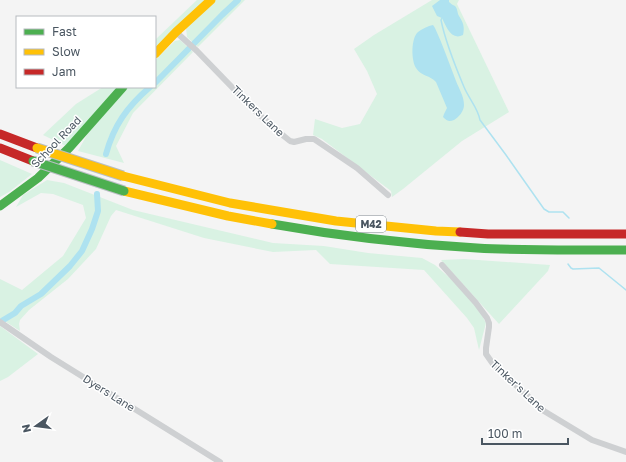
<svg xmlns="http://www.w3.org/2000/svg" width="626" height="462" viewBox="0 0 626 462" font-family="'Golos Text',sans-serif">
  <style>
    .green { fill: #d9f2e3 }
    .water { fill: #aee2f0 }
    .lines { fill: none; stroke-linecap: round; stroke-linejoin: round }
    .stream { stroke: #aee2f0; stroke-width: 1.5 }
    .canal { stroke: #aee2f0; stroke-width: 6 }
    .street { stroke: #ced0d2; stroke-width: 6 }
    .fast { stroke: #4caf50; stroke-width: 9 }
    .slow { stroke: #ffc107; stroke-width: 9 }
    .jam { stroke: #c62828; stroke-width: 9 }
    .fast-bridge-casing { stroke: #b9bec3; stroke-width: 11; stroke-linecap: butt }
    .slow-bridge-casing { stroke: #b9bec3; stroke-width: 11; stroke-linecap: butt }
    .fast-bridge { stroke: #4caf50; stroke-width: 9 }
    .slow-bridge { stroke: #ffc107; stroke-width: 9 }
    .labels { text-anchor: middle; stroke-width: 3; stroke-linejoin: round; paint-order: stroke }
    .shield { fill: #fff; stroke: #808990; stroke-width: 1 }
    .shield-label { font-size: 10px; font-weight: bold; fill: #4a5661 }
    .street-label { font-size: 11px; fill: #4a5661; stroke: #fff }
  </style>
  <rect width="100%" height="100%" fill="#f4f4f4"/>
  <g class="green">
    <polygon points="197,0 206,0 155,51 155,40"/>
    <polygon points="215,0 245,0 198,47 187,37 186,28"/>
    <polygon points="432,0 459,0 457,4 509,112 462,141 403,189 392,197 391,191 322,139 313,135 315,119 342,128 360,124 377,94 367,71 354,49 374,35"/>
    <polygon points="180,40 193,52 133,113 116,146 124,163 78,151 88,133 127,87 155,87 155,60 175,41"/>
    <polygon points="103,87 120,87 66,146 43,135 76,104"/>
    <polygon points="0,160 32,174 9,192 0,197"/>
    <polygon points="47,180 64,183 133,210 273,243 324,246 368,253 422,258 435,265 451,279 476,305 486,323 479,350 474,328 467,318 424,270 330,264 316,250 273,252 204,238 116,210 111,216 96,249 68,279 29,310 20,320 19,324 20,331 0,318 0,279 22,290 63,256 86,218 83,205 53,194 41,193 16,207 23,195"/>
    <polygon points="464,259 550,265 548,271 499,324 441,260"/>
    <polygon points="0,326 38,354 8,377 0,381"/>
  </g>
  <g class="water">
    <path d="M 440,0 L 449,0 L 449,2 C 451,4 453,5 455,6 C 458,9 457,13 459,16 C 463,22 465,27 463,35 C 451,41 446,26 442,18 L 437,16 L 432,6 Z"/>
    <path d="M 433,25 L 435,28 C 443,45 449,63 456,81 C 459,89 464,96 464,105 C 464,111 459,117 454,120 C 449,122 447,121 443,117 L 444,114 L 447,108 L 436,82 C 430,75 422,77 416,68 C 411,60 411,38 418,32 C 422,29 428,26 433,25 Z"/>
  </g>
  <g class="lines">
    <g class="stream">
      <path d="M 442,18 L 441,20 C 445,40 456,68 464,87 C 469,99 478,108 480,120 L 506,155 L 544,209 L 549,212 L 563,212 L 569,218"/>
      <polyline points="568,264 571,268 573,269 599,268 626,290"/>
    </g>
    <g class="canal">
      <polyline points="155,83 222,15 238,0"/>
      <path d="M 106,154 C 114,125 127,107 150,87"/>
      <polyline points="0,322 15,313 21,306 41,294 70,266 82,251 92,229 98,211 97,194"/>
    </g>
    <g class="street">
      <polyline points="176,32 197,51 256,112 285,137 290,141 294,142 306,139 314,139 357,168 388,195"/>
      <polyline points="442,265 476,303 487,318 489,323 489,327 486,348 486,354 493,364 544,411 592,440 626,452"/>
      <polyline points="0,322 51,357 220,462"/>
    </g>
    <g class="fast">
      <polyline points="0,206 38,178 69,148 123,87"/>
      <path d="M 272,224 C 339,236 408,244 477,248 C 526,251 576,250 626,250"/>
    </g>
    <g class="slow">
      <polyline points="155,54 176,32 211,0"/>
      <polyline points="123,176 230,203 336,221 436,231 460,232"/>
      <polyline points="124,191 228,216 272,224"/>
    </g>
    <g class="jam">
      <polyline points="0,134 37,148"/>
      <polyline points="0,148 33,161"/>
      <polyline points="460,232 488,234 626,234"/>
    </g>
    <g class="fast-bridge-casing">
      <polyline id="fast-bridge" points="33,161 124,191"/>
    </g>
    <g class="slow-bridge-casing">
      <polyline id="slow-bridge" points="37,148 123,176"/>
    </g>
    <use href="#fast-bridge" class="fast-bridge"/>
    <use href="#slow-bridge" class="slow-bridge"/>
  </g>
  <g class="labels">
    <rect class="shield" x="356" y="216" width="30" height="16" rx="3"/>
    <g class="shield-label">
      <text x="371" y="228">M42</text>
    </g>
    <g class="street-label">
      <text transform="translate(258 111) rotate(44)" y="4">Tinkers Lane</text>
      <text transform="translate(56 142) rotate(-46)" y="4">School Road</text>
      <text transform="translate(518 386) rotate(43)" y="4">Tinker's Lane</text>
      <text transform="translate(109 393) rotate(32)" y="4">Dyers Lane</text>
    </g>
  </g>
  <rect x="16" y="16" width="140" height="72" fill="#ffffff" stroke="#b7bbc0"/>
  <rect x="24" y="29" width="20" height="6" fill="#4caf50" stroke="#b7bbc0"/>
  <text x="52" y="36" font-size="12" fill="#4a5661">Fast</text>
  <rect x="24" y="49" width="20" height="6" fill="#ffc107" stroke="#b7bbc0"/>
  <text x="52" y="56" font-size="12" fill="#4a5661">Slow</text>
  <rect x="24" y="69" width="20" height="6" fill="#c62828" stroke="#b7bbc0"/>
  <text x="52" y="76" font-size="12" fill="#4a5661">Jam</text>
  <g transform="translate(36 426) rotate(256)" stroke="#ffffff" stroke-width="3" paint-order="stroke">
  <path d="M0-3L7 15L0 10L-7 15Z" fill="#4a5661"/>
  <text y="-6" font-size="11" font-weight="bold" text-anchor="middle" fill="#4a5661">N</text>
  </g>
  <path d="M482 438v6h86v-6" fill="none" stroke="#4a5661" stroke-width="2"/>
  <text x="488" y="438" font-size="12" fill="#4a5661" stroke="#ffffff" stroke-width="3" paint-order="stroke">100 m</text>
</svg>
